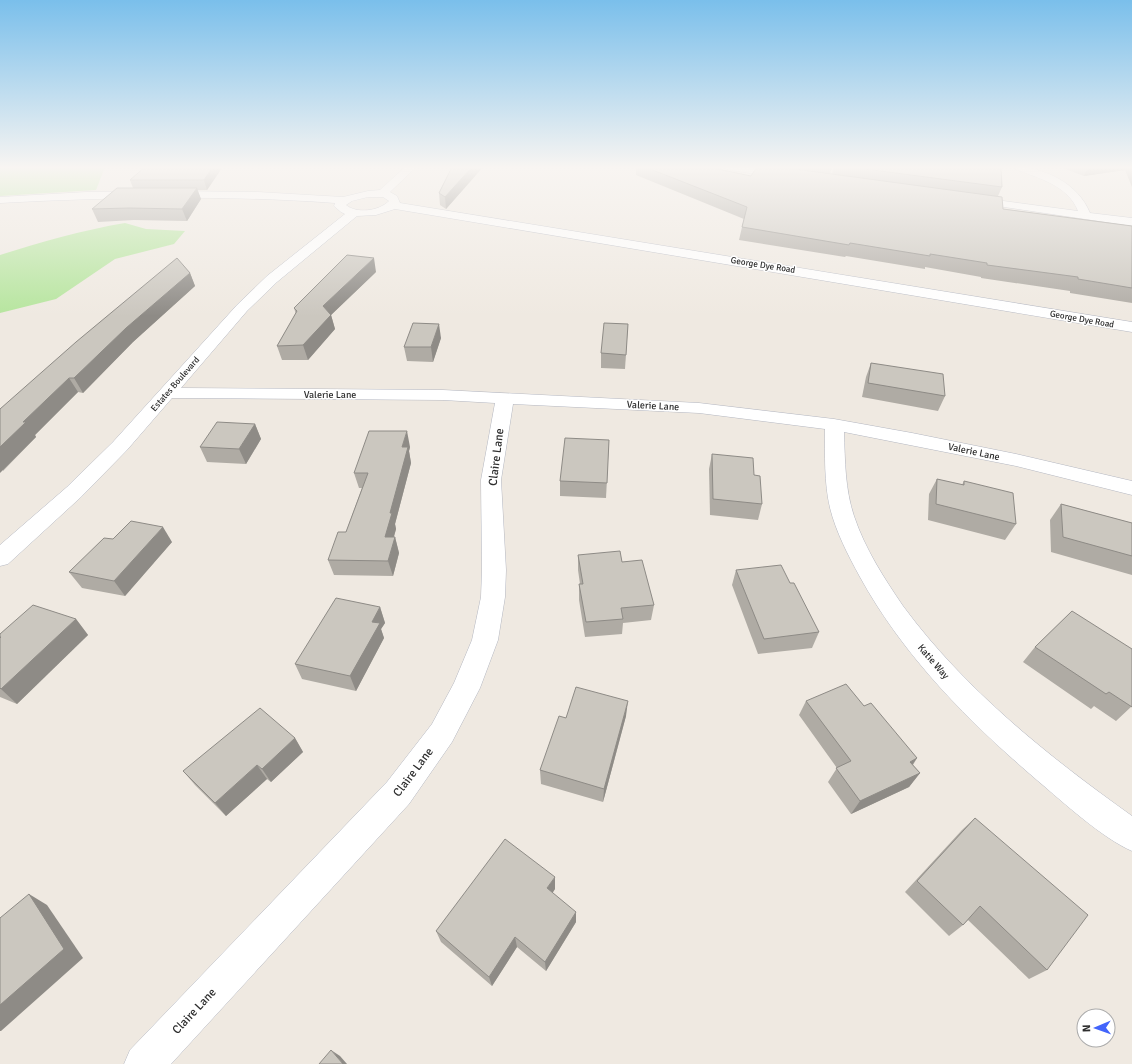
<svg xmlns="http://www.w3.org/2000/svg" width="1132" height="1064" viewBox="0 0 1132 1064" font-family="Signika,sans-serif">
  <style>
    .green { fill: #b6e59e }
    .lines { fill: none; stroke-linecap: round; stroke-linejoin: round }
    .minor-casing { stroke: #b4b7c1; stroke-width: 1 }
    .minor { fill: #fff; fill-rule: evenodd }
    .wall { fill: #afaba4 }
    .shaded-wall { fill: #8e8b86 }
    .building { fill: #cbc7bf; stroke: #8e8b86 }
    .labels { text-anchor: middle; stroke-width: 3; stroke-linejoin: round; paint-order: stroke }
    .far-street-label { font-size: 9px; fill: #2e2e2e; stroke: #fff }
    .street-label { font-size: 10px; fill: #2e2e2e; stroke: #fff }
    .near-street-label { font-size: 12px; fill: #2e2e2e; stroke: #fff }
  </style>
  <rect width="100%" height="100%" fill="#efe9e1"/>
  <g class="green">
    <polygon points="0,167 105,167 96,190 0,196"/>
    <path d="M 125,223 L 146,229 L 185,231 L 174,244 L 115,259 L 56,299 L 0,313 L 0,255 C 41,242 83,230 125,223 Z"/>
  </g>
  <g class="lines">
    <g class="minor-casing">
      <g id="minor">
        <path d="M 405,167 L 416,167 L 390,192 L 397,196 L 400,203 L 1132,322 L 1132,332 L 395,209 L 376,215 L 357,216 L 277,282 L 247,311 L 181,388 L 443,390 L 699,403 L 834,419 L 912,433 L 1016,454 L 1132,481 L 1132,495 L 1016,466 L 844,432 C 845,461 845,489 854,516 C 865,549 884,578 903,606 C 965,690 1048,756 1132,816 L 1132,851 C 1102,838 1063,802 1038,781 C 969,722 904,657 860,577 C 848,555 836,532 830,508 C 824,482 825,455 825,429 L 699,413 L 513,404 L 501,480 L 506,570 L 505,597 L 498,640 L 480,688 L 452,742 L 409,804 L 171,1064 L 124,1064 L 130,1050 L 387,782 L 432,724 L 454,683 L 472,640 L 481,597 L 482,570 L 481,480 L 495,403 L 443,400 L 172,398 L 127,450 L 81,497 L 8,564 L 0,566 L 0,545 L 67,487 L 113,442 L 237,305 L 267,276 L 345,214 L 341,212 L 334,206 L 335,203 C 224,195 112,197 0,203 L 0,197 L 86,192 L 172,191 L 258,192 L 343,197 L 368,191 L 380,190 ZM 368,197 L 383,197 L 389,201 C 379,211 357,214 346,205 L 352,201 Z"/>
        <path d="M 724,167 C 736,167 783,167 790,175 L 785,178 L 729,170 Z"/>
        <path d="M 1014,167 C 1044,167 1078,183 1090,213 L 1132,218 L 1132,226 L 970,202 L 968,200 L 970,198 L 974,197 L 1078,211 C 1068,185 1038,178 1015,169 Z"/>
      </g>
    </g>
    <use href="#minor" class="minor"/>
  </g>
  <g class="wall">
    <polygon points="145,167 222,167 222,168 207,190 197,190 201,199 187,221 134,220 98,222 92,209 133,188 130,180"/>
    <polygon points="452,167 483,167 446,209 440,205 439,193"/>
    <polygon points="636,167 708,167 751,176 757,167 832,167 830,174 832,174 833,167 1001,167 1002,187 998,196 1003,209 1132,226 1132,303 1070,293 1070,291 981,278 981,277 925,267 925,269 846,256 845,257 739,240 742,227 744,219 636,175"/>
    <polygon points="1060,167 1132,167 1132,187 1125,170 1084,176"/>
    <polygon points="376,272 331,315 335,329 308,360 282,360 277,346 296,314 294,308"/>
    <polygon points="190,273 195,286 133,342 83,393 78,392 35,435 36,437 3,471 0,409"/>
    <polygon points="628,324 625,369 601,368 601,353"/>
    <polygon points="441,338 433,362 407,361 404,347"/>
    <polygon points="871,363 945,396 938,411 862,397 866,377"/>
    <polygon points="255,424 261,439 246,464 207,462 200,447"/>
    <polygon points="609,440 606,498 560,496 560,481"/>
    <polygon points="410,447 409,451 411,463 395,524 396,529 394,537 395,537 399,553 393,576 334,575 328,560 346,532 362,488 359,488 354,473"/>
    <polygon points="712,454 754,475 762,504 758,520 710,515 709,469"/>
    <polygon points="937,479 962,485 964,481 1016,524 1005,540 928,520 929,494"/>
    <polygon points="1061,504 1132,523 1132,575 1051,552 1050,520"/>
    <polygon points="113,539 172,542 125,596 82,588 69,572"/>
    <polygon points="578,555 622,562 654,605 651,620 623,623 622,634 585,637 579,600 579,584 580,584 578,570"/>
    <polygon points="736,570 790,583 819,632 812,648 758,654 732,585"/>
    <polygon points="380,607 385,623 381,629 384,638 356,691 302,679 295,664"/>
    <polygon points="1072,611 1132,706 1116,721 1094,706 1091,709 1023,662 1035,647"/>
    <polygon points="76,619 88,635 17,704 0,697 0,634"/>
    <polygon points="806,701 864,706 917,758 913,765 920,773 909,787 851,814 828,782 837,768 799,715"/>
    <polygon points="626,716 603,802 541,784 540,770 566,718"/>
    <polygon points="295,738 303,752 271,782 267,779 226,816 195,785 183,771"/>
    <polygon points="975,818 1047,970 1029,979 968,920 963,925 949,936 905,892 962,830"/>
    <polygon points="555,889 552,893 576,922 546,971 517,947 492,986 441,942 436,931"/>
  </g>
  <g class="shaded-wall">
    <polygon points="213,167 222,167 222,168 207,190 204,180"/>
    <polygon points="472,167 483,167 446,209 445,197"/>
    <polygon points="1088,167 1127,167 1125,170 1084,176"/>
    <polygon points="197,188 201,199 187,221 182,209"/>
    <polygon points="374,258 376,272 331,315 335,329 308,360 303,345 323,306"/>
    <polygon points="190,273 195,286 133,342 83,393 74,378 126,328"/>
    <polygon points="439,324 441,338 433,362 431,347"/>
    <polygon points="69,378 78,392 35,435 36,437 0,473 0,447 23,422"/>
    <polygon points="255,424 261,439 246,464 239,449"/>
    <polygon points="407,431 410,447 409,451 411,463 395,524 396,529 389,553 385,537 402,447"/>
    <polygon points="163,527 172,542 125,596 114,581"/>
    <polygon points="395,537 399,553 393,576 388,561"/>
    <polygon points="380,607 385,623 381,629 384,638 356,691 350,676 372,622"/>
    <polygon points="76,619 88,635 17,704 1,689"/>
    <polygon points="628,701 626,716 603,802 604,789"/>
    <polygon points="295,738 303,752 271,782 262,769"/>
    <polygon points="917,758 907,772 910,762"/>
    <polygon points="257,765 267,779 226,816 215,803"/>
    <polygon points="920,773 909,787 851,814 860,801"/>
    <polygon points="555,877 555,889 548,900 547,888"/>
    <polygon points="29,894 47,905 83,958 1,1031 0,1031 0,1005"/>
    <polygon points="576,912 576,922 546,971 545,962"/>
    <polygon points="515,937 517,947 492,986 489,977"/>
    <polygon points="331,1050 340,1056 347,1064 343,1064"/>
  </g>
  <g class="building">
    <polygon points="145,167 213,167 204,180 130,180"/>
    <polygon points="452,167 472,167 445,197 439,193"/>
    <polygon points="645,167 708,167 751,176 757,167 780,167 1002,197 1003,209 1132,226 1132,288 1078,279 1078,277 987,265 987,263 930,254 930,256 850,243 849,245 742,227 747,207"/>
    <polygon points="850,167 1001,167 1002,187"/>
    <polygon points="117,188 197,188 182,209 129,208 92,209"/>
    <polygon points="347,255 374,258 323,306 331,315 303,345 277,346 297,311 294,308"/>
    <polygon points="177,258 190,273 126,328 74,378 69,378 23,422 26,422 0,447 0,409 76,342"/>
    <polygon points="413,323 439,324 431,347 404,347"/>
    <polygon points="604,323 628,324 626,355 601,353"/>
    <polygon points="871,363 943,374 945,396 868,383"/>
    <polygon points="217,422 255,424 239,449 200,447"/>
    <polygon points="369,431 407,431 402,447 408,447 390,513 392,513 385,537 395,537 388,561 328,560 338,532 346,532 368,473 354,473"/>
    <polygon points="565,438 609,440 607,483 560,481"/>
    <polygon points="712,454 753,458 754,475 760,476 762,504 713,499"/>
    <polygon points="937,479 964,485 964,481 1013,493 1016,524 936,504"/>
    <polygon points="1061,504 1132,523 1132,556 1063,537"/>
    <polygon points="131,521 163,527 114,581 69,572 104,538 113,539"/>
    <polygon points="620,551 622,562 642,560 654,605 621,608 623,619 586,622 579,584 583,584 578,555"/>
    <polygon points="781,565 790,583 794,583 819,632 764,639 736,570"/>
    <polygon points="336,598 380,607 372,622 380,623 350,676 295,664"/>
    <polygon points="33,605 76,619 1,689 0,688 0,638 1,637 0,637 0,634"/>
    <polygon points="1072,611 1132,649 1132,707 1109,692 1106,694 1035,647"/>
    <polygon points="846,684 864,706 871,703 917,758 910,762 920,773 860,801 836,768 851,761 806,701"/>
    <polygon points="576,687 628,701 604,789 540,770 559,716 566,718"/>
    <polygon points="260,708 295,738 262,769 257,765 215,803 183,771"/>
    <polygon points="975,818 1088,915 1047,970 980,906 963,925 917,881"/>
    <polygon points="505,839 555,877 547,888 576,912 545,962 515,937 489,977 436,931"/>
    <polygon points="29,894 64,949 0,1005 0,918"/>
    <polygon points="331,1050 343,1064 319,1064"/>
  </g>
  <linearGradient id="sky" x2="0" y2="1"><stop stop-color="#7abfeb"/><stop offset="0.53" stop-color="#f8f5f2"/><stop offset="1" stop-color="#f8f5f2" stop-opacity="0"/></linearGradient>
  <rect width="1132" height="316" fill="url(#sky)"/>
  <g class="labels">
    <g class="far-street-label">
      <text transform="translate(763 265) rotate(9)" y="3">George Dye Road</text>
      <text transform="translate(1082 319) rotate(10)" y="3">George Dye Road</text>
      <text transform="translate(175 384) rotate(-49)" y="3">Estates Boulevard</text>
    </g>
    <g class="street-label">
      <text x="330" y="398">Valerie Lane</text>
      <text transform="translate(653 405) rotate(3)" y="4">Valerie Lane</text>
      <text transform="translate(974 451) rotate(12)" y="4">Valerie Lane</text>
      <text transform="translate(934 661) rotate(49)" y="4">Katie Way</text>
    </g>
    <g class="near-street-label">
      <text transform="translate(496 457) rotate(-83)" y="4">Claire Lane</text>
      <text transform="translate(413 772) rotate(-53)" y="4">Claire Lane</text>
      <text transform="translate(194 1011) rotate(-47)" y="4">Claire Lane</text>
    </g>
  </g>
  <g transform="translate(1096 1028) rotate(268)"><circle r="19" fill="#ffffff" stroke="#ababab"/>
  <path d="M0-3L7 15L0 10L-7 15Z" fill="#4264fb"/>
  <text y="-6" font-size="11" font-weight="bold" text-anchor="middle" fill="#2e2e2e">N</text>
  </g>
</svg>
